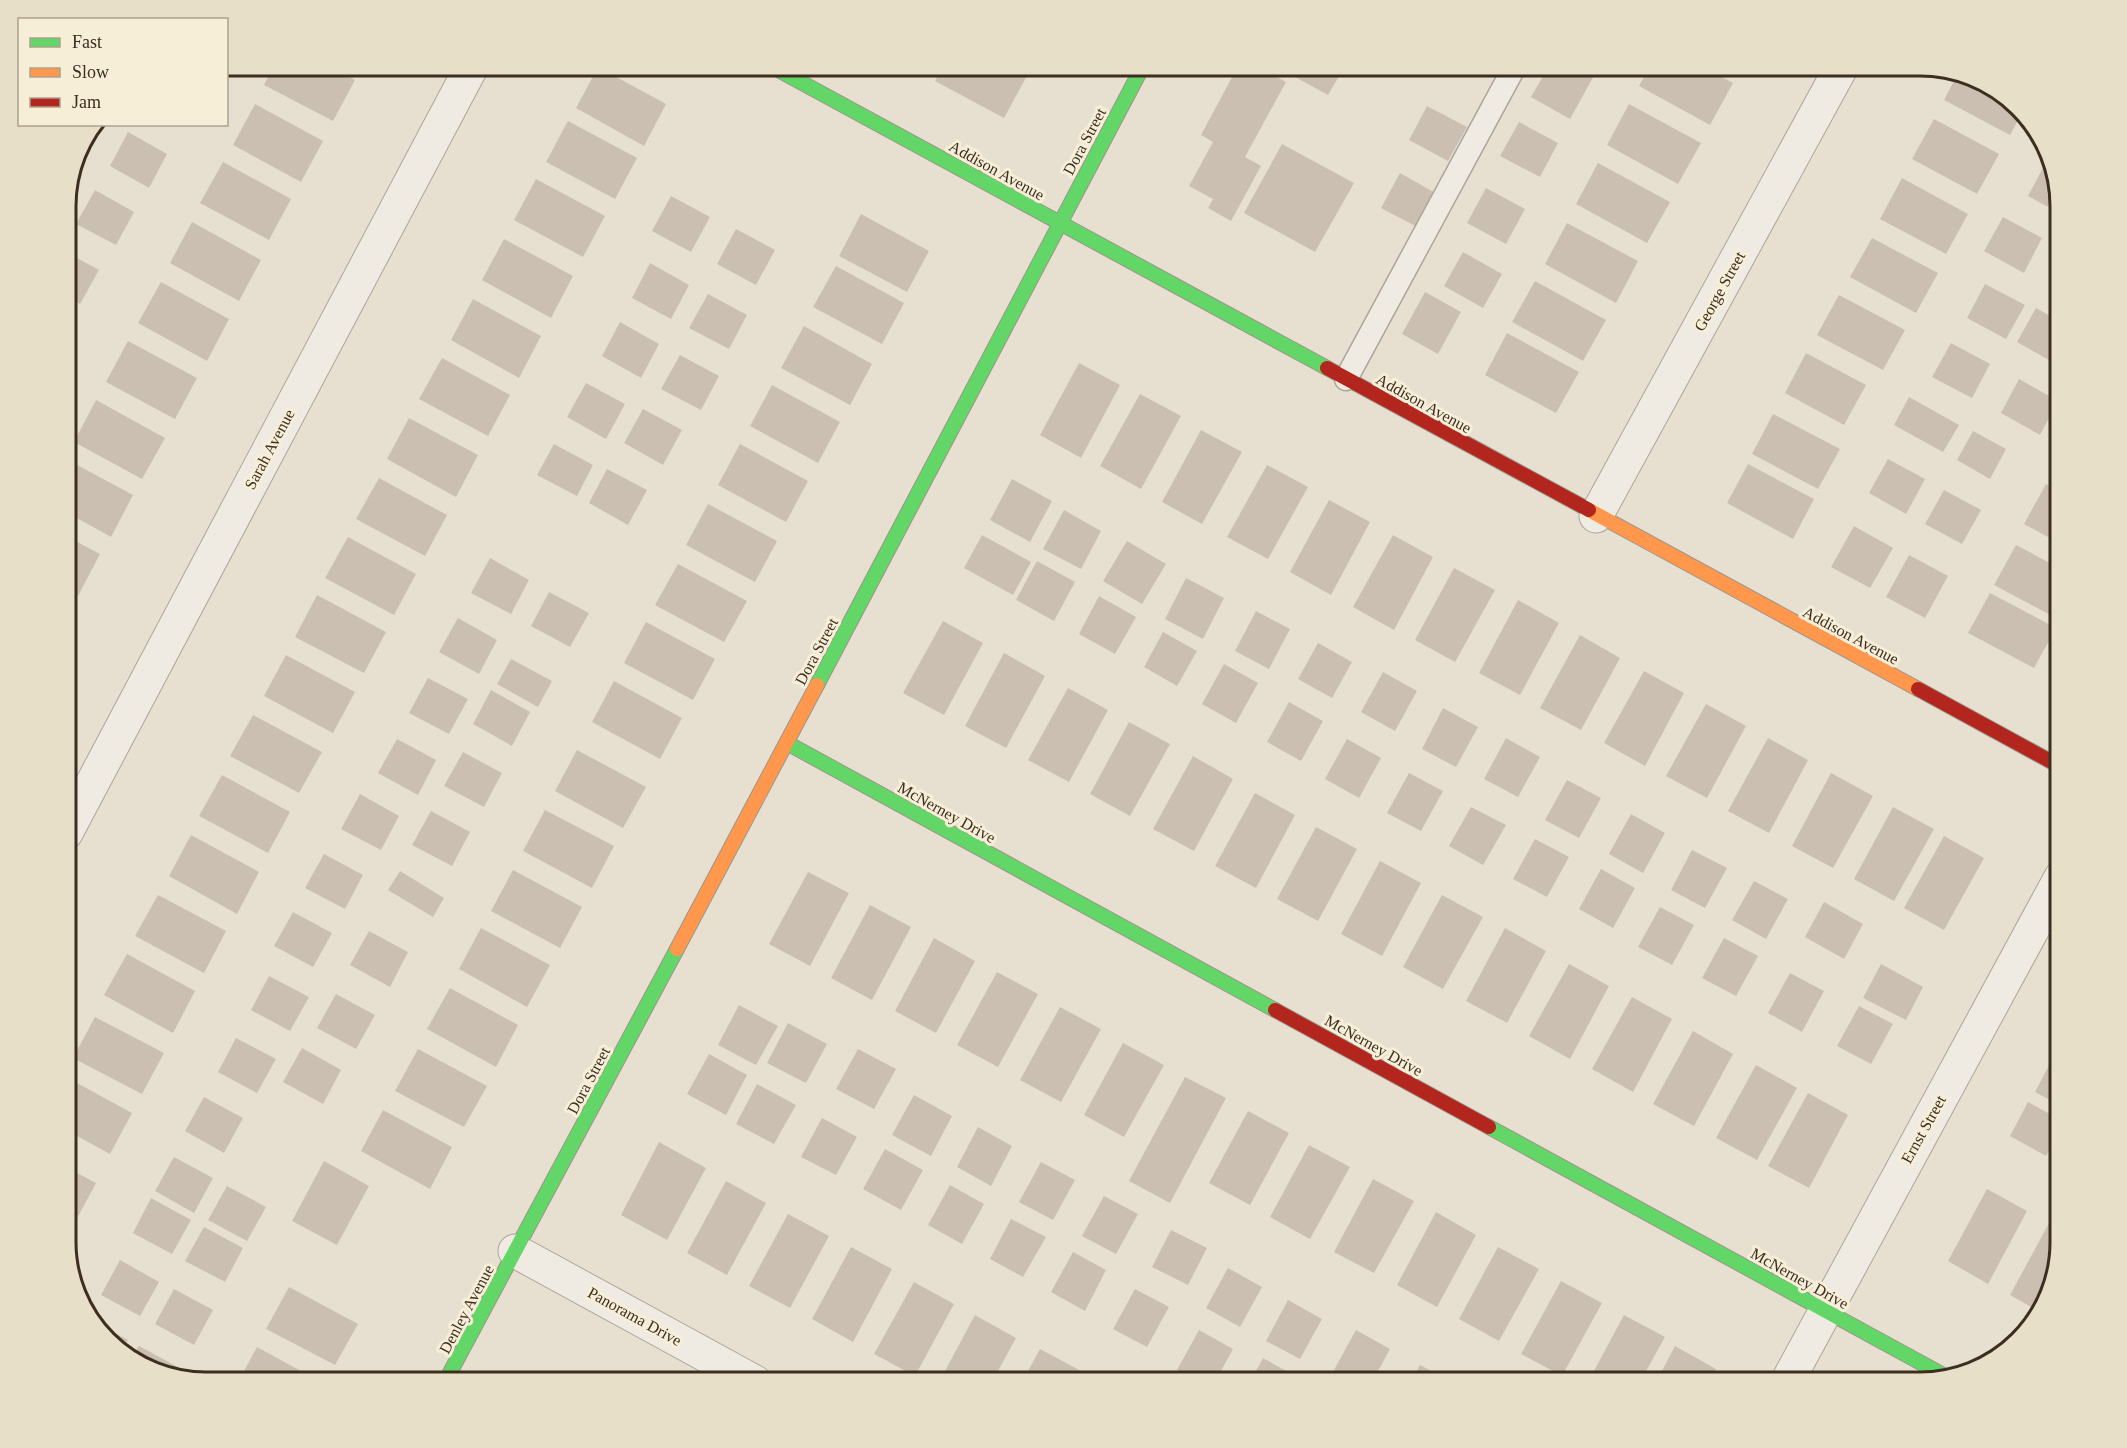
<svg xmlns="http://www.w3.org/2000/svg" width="2127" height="1448" viewBox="0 0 2127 1448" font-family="'Times New Roman',serif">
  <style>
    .building { fill: #cbbfb2 }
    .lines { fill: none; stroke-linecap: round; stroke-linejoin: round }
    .lane-casing { stroke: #ada599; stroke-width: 25 }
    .street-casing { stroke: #ada599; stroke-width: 35 }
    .fast-casing { stroke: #9c958a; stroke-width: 16 }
    .slow-casing { stroke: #9c958a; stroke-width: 16 }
    .jam-casing { stroke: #9c958a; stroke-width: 16 }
    .lane { stroke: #efebe3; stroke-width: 22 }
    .street { stroke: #efebe3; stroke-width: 33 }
    .fast { stroke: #63d668; stroke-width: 14 }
    .slow { stroke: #ff974d; stroke-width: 14 }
    .jam { stroke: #b3261e; stroke-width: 14 }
    .labels { text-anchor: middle; stroke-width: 6; stroke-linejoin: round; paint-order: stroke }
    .street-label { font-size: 16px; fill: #3d2e20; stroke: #f7eed8 }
    .rim { fill: none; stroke: #3d2e20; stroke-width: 3 }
  </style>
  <rect width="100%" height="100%" fill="#e7e0d1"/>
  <g class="building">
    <polygon points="274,66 329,66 355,80 333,121 264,85"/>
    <polygon points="943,66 1014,66 1028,74 1004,118 935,81"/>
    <polygon points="1238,66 1257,66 1286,82 1245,157 1261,166 1231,221 1208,208 1213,199 1189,186 1213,142 1201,135"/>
    <polygon points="1275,66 1345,66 1328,95"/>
    <polygon points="1549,66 1584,66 1596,72 1570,119 1531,97"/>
    <polygon points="1650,66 1702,66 1733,83 1710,125 1639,86"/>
    <polygon points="598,67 666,104 644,146 576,108"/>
    <polygon points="1956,77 1999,90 2021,115 2010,135 1944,100"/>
    <polygon points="255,104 323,141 301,182 233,145"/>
    <polygon points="1629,104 1701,143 1678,184 1607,145"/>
    <polygon points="1427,106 1467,127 1448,161 1409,140"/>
    <polygon points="1934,119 1999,154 1977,194 1912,159"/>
    <polygon points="568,121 637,158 615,199 546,162"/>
    <polygon points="1519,122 1558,143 1540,177 1500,156"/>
    <polygon points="95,124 104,124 88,154 79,149"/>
    <polygon points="128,132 167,154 149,188 110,166"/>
    <polygon points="1282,144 1354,183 1315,252 1244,213"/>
    <polygon points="223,162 291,199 269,240 200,203"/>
    <polygon points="2046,162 2051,165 2061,214 2028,196"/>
    <polygon points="1598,163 1670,202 1647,243 1576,204"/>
    <polygon points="74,165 81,169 68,193 67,192"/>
    <polygon points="1400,173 1439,195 1421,229 1381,208"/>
    <polygon points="1902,178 1968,214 1946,254 1880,219"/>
    <polygon points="536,179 605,216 583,257 514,220"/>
    <polygon points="1486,188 1525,209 1506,244 1467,223"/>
    <polygon points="95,190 134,212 116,245 76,224"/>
    <polygon points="671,196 710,217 691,252 652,231"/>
    <polygon points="861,214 929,251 907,292 839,256"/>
    <polygon points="2003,217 2042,238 2024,273 1984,251"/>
    <polygon points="192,222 261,260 239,301 170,263"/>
    <polygon points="1567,223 1638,261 1616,303 1545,264"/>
    <polygon points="736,229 775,250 756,285 717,264"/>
    <polygon points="1872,238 1938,273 1916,313 1850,277"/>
    <polygon points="504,239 573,276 551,318 482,280"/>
    <polygon points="66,252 99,270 80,304 66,296"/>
    <polygon points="1463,252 1502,274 1483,308 1444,286"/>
    <polygon points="650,263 689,285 671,319 632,298"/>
    <polygon points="836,266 904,303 882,344 813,307"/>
    <polygon points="1535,281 1606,320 1583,361 1512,322"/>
    <polygon points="161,282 229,319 207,361 138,323"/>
    <polygon points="1985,284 2025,305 2006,339 1967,318"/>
    <polygon points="1425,292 1461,312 1438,354 1402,334"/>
    <polygon points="708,294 747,315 729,349 689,328"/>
    <polygon points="1839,295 1905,330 1883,370 1817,335"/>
    <polygon points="473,299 541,336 519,378 451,340"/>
    <polygon points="2036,308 2061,322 2061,356 2056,364 2017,342"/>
    <polygon points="620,322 659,344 641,378 602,356"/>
    <polygon points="804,326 872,364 850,405 781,368"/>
    <polygon points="1507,333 1579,372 1556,413 1485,375"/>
    <polygon points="128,341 197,378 175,419 106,382"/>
    <polygon points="1951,343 1990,364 1972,398 1932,377"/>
    <polygon points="1806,353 1866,385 1844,425 1785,393"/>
    <polygon points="680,355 719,376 701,410 661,389"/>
    <polygon points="442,358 510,395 488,436 419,399"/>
    <polygon points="1079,363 1120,385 1081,458 1040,435"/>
    <polygon points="2019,379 2058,401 2040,435 2001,413"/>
    <polygon points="586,383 625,404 606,439 567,417"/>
    <polygon points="772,385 840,422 818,463 750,426"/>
    <polygon points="1140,394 1181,416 1141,489 1100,466"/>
    <polygon points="1909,397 1959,425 1943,452 1894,425"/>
    <polygon points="96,400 165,438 142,479 74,442"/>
    <polygon points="643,409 682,430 663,465 624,443"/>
    <polygon points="1773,414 1840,449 1818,489 1752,454"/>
    <polygon points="409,418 478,455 456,497 387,459"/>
    <polygon points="1201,430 1242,452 1202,524 1162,502"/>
    <polygon points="1973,431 2006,449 1990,479 1957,460"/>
    <polygon points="2061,441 2061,467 2050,461"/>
    <polygon points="554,444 593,465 577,496 537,475"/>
    <polygon points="740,444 808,481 786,522 718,485"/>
    <polygon points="66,459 133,495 111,537 66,512"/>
    <polygon points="1888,459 1925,479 1906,514 1869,493"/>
    <polygon points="1748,464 1814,499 1793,539 1727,503"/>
    <polygon points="1267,465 1308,487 1268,559 1227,537"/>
    <polygon points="607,469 647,490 628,525 589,503"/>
    <polygon points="379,478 447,515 425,556 356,519"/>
    <polygon points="1012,479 1052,501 1030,542 990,520"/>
    <polygon points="2046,484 2061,492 2061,544 2024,524"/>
    <polygon points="1944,490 1981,510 1962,544 1925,524"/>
    <polygon points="1329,500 1370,522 1331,595 1290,572"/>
    <polygon points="708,504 777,541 755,582 686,545"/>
    <polygon points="1064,510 1101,531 1081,569 1043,549"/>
    <polygon points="1854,526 1893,548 1870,588 1831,567"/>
    <polygon points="982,535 1031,562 1013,595 964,568"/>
    <polygon points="1393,535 1433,557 1394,630 1353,607"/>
    <polygon points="66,536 100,554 78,596 66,589"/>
    <polygon points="348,537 416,574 394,615 325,578"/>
    <polygon points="1127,541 1166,564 1142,604 1103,581"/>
    <polygon points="2016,545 2061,569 2060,620 1994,585"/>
    <polygon points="1909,555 1948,576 1925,618 1886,597"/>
    <polygon points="490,558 529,580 511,614 471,593"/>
    <polygon points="1037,561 1075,582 1054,621 1016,600"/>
    <polygon points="678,564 747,601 724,642 655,605"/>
    <polygon points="1454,568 1495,590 1455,662 1415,640"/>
    <polygon points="1186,578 1224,598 1203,639 1165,619"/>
    <polygon points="549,592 589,613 570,647 531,626"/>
    <polygon points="1990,593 2056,628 2034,668 1968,633"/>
    <polygon points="317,595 386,632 364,673 295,637"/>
    <polygon points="1099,596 1136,617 1115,654 1079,634"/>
    <polygon points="1518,600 1559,623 1520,695 1479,673"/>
    <polygon points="1256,611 1290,629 1269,669 1235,651"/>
    <polygon points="458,618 497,640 479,674 439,652"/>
    <polygon points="943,621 983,643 944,715 903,693"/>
    <polygon points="646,622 715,659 693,700 624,663"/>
    <polygon points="1163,632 1197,651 1177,686 1144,667"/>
    <polygon points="1580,635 1620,658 1581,730 1540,708"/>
    <polygon points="1318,643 1352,662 1332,698 1298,679"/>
    <polygon points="1004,653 1045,676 1006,748 965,726"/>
    <polygon points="286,655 355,692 333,733 264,696"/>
    <polygon points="511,659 552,681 538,707 497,684"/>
    <polygon points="1224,664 1258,683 1236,723 1202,704"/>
    <polygon points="1644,671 1684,693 1645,766 1604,743"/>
    <polygon points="1383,672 1417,691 1395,731 1361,712"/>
    <polygon points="428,678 468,699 449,734 409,713"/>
    <polygon points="614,681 682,718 660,759 592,722"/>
    <polygon points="1068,688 1108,710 1069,782 1028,760"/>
    <polygon points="491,690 530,712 512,746 473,724"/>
    <polygon points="1289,702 1323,721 1301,761 1267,742"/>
    <polygon points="1706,704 1746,726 1707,798 1666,776"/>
    <polygon points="1443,708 1478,727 1456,767 1422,749"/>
    <polygon points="253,715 322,752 299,793 230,756"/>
    <polygon points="1129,722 1170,744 1130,816 1090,794"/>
    <polygon points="1506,738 1540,757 1518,797 1484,779"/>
    <polygon points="1768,738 1808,760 1769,833 1728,811"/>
    <polygon points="397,739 436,760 418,795 378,773"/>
    <polygon points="1347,739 1381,758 1359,798 1325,779"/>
    <polygon points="577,750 646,787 623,828 555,791"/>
    <polygon points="463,752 502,773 484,807 444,786"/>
    <polygon points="1193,756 1233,779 1194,851 1153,829"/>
    <polygon points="1409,773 1443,791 1421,831 1387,813"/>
    <polygon points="1831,773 1873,796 1833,868 1792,846"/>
    <polygon points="222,775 290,812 268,853 199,816"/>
    <polygon points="1567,780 1601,798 1579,838 1545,820"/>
    <polygon points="1255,793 1295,815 1256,888 1215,866"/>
    <polygon points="360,794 399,816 381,850 341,829"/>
    <polygon points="1471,807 1506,825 1483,865 1449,846"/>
    <polygon points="1893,807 1934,829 1894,901 1854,879"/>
    <polygon points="545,810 614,846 592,888 523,851"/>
    <polygon points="431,811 470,832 452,866 412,845"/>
    <polygon points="1631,814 1665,833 1643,873 1609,854"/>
    <polygon points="1316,827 1357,849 1318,921 1277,899"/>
    <polygon points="191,835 259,872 237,914 169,876"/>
    <polygon points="1944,836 1984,858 1944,930 1904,908"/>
    <polygon points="1535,839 1569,857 1547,897 1513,879"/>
    <polygon points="1692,850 1727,868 1705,908 1671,890"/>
    <polygon points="324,854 363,875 345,909 305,888"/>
    <polygon points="1380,861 1421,883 1382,956 1341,934"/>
    <polygon points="1601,869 1635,888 1613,928 1579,909"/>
    <polygon points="513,870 582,907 560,948 491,911"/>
    <polygon points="400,871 444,898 433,917 388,890"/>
    <polygon points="808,872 849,893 810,966 769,944"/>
    <polygon points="1754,881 1788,899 1766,939 1732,920"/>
    <polygon points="158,895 226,931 204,973 135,936"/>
    <polygon points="1442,895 1483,917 1443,989 1403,967"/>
    <polygon points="1824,902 1863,924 1844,959 1805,937"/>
    <polygon points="870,905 911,927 872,1000 831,978"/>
    <polygon points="1660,907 1694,925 1672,965 1638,947"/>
    <polygon points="293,912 332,933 313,967 274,946"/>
    <polygon points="481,928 550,965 527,1007 459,969"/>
    <polygon points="1505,928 1546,951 1507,1023 1466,1001"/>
    <polygon points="369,931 408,952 390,987 350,965"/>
    <polygon points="934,938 975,961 936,1033 895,1011"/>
    <polygon points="1724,938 1758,956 1736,996 1702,978"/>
    <polygon points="127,954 195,991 173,1033 104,995"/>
    <polygon points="1569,964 1609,986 1570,1059 1529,1036"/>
    <polygon points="1881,964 1923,987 1906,1020 1863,998"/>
    <polygon points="997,972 1038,994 998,1067 957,1045"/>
    <polygon points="1790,973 1824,991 1802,1032 1768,1013"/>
    <polygon points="269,976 309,997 290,1031 251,1010"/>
    <polygon points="450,988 518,1025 496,1067 427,1029"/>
    <polygon points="336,994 375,1015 356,1049 317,1028"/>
    <polygon points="1632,997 1672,1019 1633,1092 1592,1069"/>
    <polygon points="739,1005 778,1026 756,1065 718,1045"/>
    <polygon points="1859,1006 1893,1024 1871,1064 1837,1046"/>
    <polygon points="1060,1007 1101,1029 1061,1102 1020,1080"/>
    <polygon points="95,1017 164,1053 142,1094 73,1058"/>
    <polygon points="788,1023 827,1044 806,1083 767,1063"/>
    <polygon points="1693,1031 1733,1054 1694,1126 1653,1104"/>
    <polygon points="236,1038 276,1059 257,1093 218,1072"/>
    <polygon points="1123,1043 1164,1065 1124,1137 1084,1115"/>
    <polygon points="302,1048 341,1070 323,1104 283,1082"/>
    <polygon points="418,1049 487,1086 464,1127 395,1091"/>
    <polygon points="858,1049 896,1069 874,1109 836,1089"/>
    <polygon points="709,1054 747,1075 726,1115 687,1094"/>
    <polygon points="2053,1058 2061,1062 2061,1106 2035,1092"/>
    <polygon points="1756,1065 1797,1088 1757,1160 1716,1138"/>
    <polygon points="66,1077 132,1113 110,1154 66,1130"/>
    <polygon points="1185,1077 1226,1098 1170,1203 1129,1181"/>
    <polygon points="757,1084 796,1105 774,1144 736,1124"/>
    <polygon points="1808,1093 1848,1115 1809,1188 1768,1166"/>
    <polygon points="914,1095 952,1116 931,1156 892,1135"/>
    <polygon points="204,1097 243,1118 224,1153 185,1131"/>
    <polygon points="2028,1102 2061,1120 2061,1128 2046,1156 2010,1136"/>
    <polygon points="383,1110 452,1147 430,1189 361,1151"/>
    <polygon points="1248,1111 1289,1133 1250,1205 1209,1183"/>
    <polygon points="822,1118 857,1137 836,1175 801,1157"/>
    <polygon points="978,1127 1012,1146 991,1186 957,1167"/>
    <polygon points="659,1142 706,1168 667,1240 621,1215"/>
    <polygon points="1309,1145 1350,1167 1310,1239 1270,1217"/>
    <polygon points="885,1149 923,1170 901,1210 863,1189"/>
    <polygon points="174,1157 213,1178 194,1213 155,1191"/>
    <polygon points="324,1161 369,1186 337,1245 292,1221"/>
    <polygon points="1041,1162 1075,1180 1053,1220 1019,1202"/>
    <polygon points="2061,1166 2061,1184 2053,1180"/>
    <polygon points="66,1167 96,1183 74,1224 66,1219"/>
    <polygon points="1373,1179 1414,1201 1374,1273 1334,1252"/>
    <polygon points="726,1181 766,1203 727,1275 687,1253"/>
    <polygon points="950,1185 984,1204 962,1244 928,1225"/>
    <polygon points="227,1186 266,1207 247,1241 208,1220"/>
    <polygon points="1987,1189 2027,1211 1988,1284 1948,1261"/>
    <polygon points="1104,1196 1138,1214 1116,1254 1082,1236"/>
    <polygon points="151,1198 191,1220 172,1254 133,1233"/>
    <polygon points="1436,1212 1476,1235 1437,1307 1397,1285"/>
    <polygon points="788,1214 829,1236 790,1308 749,1286"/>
    <polygon points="1011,1219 1046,1237 1023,1277 990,1259"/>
    <polygon points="2049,1223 2061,1229 2061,1242 2040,1312 2010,1295"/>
    <polygon points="204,1227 243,1248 225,1282 185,1261"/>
    <polygon points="1171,1230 1207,1248 1188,1285 1152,1267"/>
    <polygon points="851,1247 892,1269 853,1342 812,1319"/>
    <polygon points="1498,1247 1539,1269 1499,1341 1459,1319"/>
    <polygon points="1073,1252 1106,1270 1085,1311 1051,1292"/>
    <polygon points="120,1260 159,1282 140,1316 101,1295"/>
    <polygon points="1228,1268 1262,1287 1240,1327 1206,1308"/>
    <polygon points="1561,1281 1602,1303 1562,1376 1521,1354"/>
    <polygon points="914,1282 954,1304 915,1376 874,1354"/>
    <polygon points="289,1287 358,1324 335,1365 266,1329"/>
    <polygon points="174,1289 213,1310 194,1345 155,1324"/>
    <polygon points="1135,1289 1169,1307 1147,1347 1113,1329"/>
    <polygon points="1288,1300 1322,1319 1300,1359 1266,1341"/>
    <polygon points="975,1315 1016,1338 992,1382 939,1382"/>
    <polygon points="1624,1315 1665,1337 1640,1382 1588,1382"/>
    <polygon points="94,1322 128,1340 122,1352"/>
    <polygon points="1199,1330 1233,1349 1215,1382 1199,1382 1177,1370"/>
    <polygon points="1356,1330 1390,1349 1372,1382 1356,1382 1334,1370"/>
    <polygon points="139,1346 178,1367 175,1373 131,1359"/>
    <polygon points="1675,1346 1716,1369 1709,1382 1656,1382"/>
    <polygon points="257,1347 321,1382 238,1382"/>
    <polygon points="1040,1349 1081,1371 1074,1382 1022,1382"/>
    <polygon points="1263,1358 1297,1377 1294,1382 1250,1382"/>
    <polygon points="1420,1365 1452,1382 1411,1382"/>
  </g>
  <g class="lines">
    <g class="lane-casing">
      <polyline id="lane" points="1346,379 1515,66"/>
    </g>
    <g class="street-casing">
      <g id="street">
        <polyline points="1596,516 1842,66"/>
        <polyline points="66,833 472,66"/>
        <polyline points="515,1251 755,1382"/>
        <polyline points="1787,1382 2061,877"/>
      </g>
    </g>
    <g class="fast-casing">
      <g id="fast">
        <polyline points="771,66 1327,368"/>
        <polyline points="817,685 1143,66"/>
        <polyline points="787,743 1275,1010"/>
        <polyline points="1489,1127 1945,1376"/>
        <polyline points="445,1382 677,949"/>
      </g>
    </g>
    <g class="slow-casing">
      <g id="slow">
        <polyline points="1589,510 1918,689"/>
        <polyline points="677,949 817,685"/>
      </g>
    </g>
    <g class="jam-casing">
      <g id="jam">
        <polyline points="1327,368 1589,510"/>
        <polyline points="1918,689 2061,767"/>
        <polyline points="1275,1010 1489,1127"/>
      </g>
    </g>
    <use href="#lane" class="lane"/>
    <use href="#street" class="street"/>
    <use href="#fast" class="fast"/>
    <use href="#slow" class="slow"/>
    <use href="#jam" class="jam"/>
  </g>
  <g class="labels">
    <g class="street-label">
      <text transform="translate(1084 141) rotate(-62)" y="6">Dora Street</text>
      <text transform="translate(997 170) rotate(29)" y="6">Addison Avenue</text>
      <text transform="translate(1719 291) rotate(-61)" y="6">George Street</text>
      <text transform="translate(1424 403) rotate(29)" y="6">Addison Avenue</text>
      <text transform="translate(269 449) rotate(-62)" y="6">Sarah Avenue</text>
      <text transform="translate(1851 635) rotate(28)" y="6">Addison Avenue</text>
      <text transform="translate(816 651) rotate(-62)" y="6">Dora Street</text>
      <text transform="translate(947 812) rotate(29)" y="6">McNerney Drive</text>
      <text transform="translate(1374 1045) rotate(29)" y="6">McNerney Drive</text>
      <text transform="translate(588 1080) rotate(-62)" y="6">Dora Street</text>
      <text transform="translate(1923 1129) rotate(-61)" y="6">Ernst Street</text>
      <text transform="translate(1800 1278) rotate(29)" y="6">McNerney Drive</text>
      <text transform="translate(466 1309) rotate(-62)" y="6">Denley Avenue</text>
      <text transform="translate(635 1316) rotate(29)" y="6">Panorama Drive</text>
    </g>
  </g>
  <path d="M0 0H2127V1448H0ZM206 76H1920A130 130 0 0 1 2050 206V1242A130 130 0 0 1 1920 1372H206A130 130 0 0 1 76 1242V206A130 130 0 0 1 206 76Z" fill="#e8dfc9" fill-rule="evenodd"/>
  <path class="rim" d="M206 76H1920A130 130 0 0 1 2050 206V1242A130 130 0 0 1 1920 1372H206A130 130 0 0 1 76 1242V206A130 130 0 0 1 206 76Z"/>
  <rect x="18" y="18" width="210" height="108" fill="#f7eed8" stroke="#ada18e" stroke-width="1.5"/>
  <rect x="30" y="38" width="30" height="9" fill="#63d668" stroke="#ada18e" stroke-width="1.5"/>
  <text x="72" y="48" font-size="18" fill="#3d2e20">Fast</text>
  <rect x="30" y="68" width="30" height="9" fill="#ff974d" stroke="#ada18e" stroke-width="1.5"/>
  <text x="72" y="78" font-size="18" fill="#3d2e20">Slow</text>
  <rect x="30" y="98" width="30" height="9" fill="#b3261e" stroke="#ada18e" stroke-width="1.5"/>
  <text x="72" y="108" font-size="18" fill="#3d2e20">Jam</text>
</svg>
